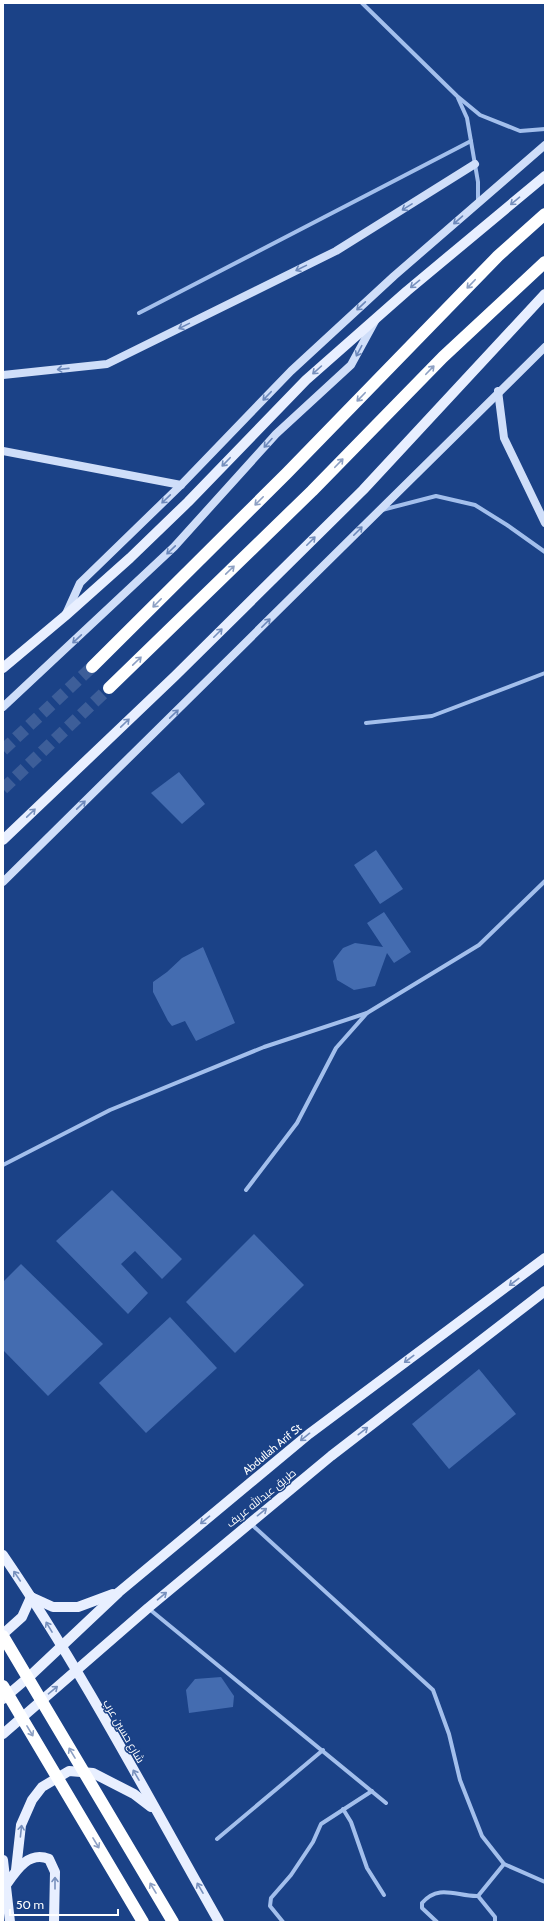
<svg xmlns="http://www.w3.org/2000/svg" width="548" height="1925" viewBox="0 0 548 1925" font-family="Cabin,Cairo,sans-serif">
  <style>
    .building { fill: #446cb0 }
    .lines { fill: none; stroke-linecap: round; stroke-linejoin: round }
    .highway-tunnel { stroke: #3d5e99; stroke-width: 12; stroke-dasharray: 12 6; stroke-linecap: butt }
    .street { stroke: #a3bfec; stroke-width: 4 }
    .secondary { stroke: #cfdef9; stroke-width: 8 }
    .primary { stroke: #e8efff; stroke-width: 10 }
    .highway { stroke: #fff; stroke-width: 12 }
    .highway-bridge { stroke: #fff; stroke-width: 12 }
    .oneway { stroke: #7790bd }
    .oneway2 { stroke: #6c88ba }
    .oneway3 { stroke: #8da0c3 }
    .labels { text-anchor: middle; stroke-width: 3; stroke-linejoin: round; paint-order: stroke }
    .street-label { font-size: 11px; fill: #fff; stroke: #1b4287 }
  </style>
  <rect width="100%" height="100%" fill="#1b4287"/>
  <g class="building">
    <polygon points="179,772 205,804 182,824 151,793"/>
    <polygon points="376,850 403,889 380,904 354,865"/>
    <polygon points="384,912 411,952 394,963 387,953 375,986 354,990 337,980 333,961 343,948 355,943 383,947 367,923"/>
    <polygon points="203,947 235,1023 196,1041 185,1021 172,1026 168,1021 153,992 153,982 167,972 182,958"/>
    <polygon points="112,1190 182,1259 162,1279 135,1251 121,1264 148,1293 128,1314 56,1241"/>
    <polygon points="254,1234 304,1285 235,1353 186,1302"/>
    <polygon points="21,1264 103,1344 48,1396 3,1350 3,1282"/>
    <polygon points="170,1317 217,1368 146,1433 99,1383"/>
    <polygon points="479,1369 516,1414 449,1469 412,1424"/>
    <polygon points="221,1677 234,1696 233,1707 189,1713 186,1690 195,1679"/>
  </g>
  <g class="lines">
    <g class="highway-tunnel">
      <polyline points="3,750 92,667"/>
      <polyline points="3,789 109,688"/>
    </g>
    <g class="street">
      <polyline points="362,3 457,96 480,115 520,131 545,129"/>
      <polyline points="458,98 467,118 478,182 478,202"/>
      <polyline points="139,313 471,141"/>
      <polyline points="382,510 436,496 475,505 507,525 545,552"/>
      <polyline points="366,723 432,716 545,673"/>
      <polyline points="3,1165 110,1110 264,1047 367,1013 479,945 545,881"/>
      <polyline points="246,1190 297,1123 336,1048 367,1013"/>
      <polyline points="250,1523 433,1690 449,1734 460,1780 482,1836 504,1864 545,1882"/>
      <polyline points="148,1608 386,1803"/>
      <polyline points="343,1809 351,1822 367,1868 384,1895"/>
      <polyline points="217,1839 323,1750"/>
      <polyline points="478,1896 495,1917 495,1922"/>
      <polyline points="283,1922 270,1906 271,1898 291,1875 313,1842 321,1824 372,1791"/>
      <path d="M 437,1922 L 422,1908 L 422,1903 C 439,1883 458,1897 478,1896 L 504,1864"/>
    </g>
    <g class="secondary">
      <polyline points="3,375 107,364 336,251 475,164"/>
      <polyline points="498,391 504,438 545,523"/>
      <polyline points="3,451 181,485"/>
      <polyline points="66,614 80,583 181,485 291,371 394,276 545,145"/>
      <polyline points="3,707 174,547 276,434 351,365 375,321"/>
      <polyline points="3,882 545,347"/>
    </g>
    <g class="primary">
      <polyline points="3,668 65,616 130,558 188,502 306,380 407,291 545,176"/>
      <polyline points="3,840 175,676 363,490 545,294"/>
      <path d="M 3,1555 C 83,1672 149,1799 219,1922"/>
      <polyline points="31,1597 53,1607 78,1607 113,1594"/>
      <polyline points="3,1634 22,1617 31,1597"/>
      <polyline points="3,1699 30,1676 119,1592 309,1434 545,1258"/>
      <polyline points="3,1734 148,1608 331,1456 545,1291"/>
      <polyline points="3,1860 10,1922"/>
      <polyline points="16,1870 21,1825 32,1800 42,1787 69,1771 93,1773 134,1794 151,1807"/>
      <path d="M 6,1885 C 17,1869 29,1851 49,1859 L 55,1872 L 54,1922"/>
    </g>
    <g class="highway">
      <polyline points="92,667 287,473 498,256 545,214"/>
      <polyline points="109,688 312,491 443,357 545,262"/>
    </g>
    <g class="highway-bridge">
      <polyline points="3,1636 173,1922"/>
      <polyline points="3,1686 143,1922"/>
    </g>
  </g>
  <defs><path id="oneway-shaft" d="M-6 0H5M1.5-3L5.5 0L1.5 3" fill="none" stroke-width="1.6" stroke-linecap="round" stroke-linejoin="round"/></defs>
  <g class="oneway">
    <use href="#oneway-shaft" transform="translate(515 201) rotate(140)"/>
    <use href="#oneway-shaft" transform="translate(415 284) rotate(141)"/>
    <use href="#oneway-shaft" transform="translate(317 370) rotate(138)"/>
    <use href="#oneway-shaft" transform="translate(226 462) rotate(134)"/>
    <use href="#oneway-shaft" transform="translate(311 541) rotate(-45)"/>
    <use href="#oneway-shaft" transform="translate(218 633) rotate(-45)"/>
    <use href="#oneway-shaft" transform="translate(125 723) rotate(-44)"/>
    <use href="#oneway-shaft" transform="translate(31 813) rotate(-44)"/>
    <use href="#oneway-shaft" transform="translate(514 1282) rotate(143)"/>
    <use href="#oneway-shaft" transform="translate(409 1359) rotate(143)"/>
    <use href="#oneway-shaft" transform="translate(363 1431) rotate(-38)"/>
    <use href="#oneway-shaft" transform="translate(305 1437) rotate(141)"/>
    <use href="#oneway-shaft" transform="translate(262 1512) rotate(-39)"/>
    <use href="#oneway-shaft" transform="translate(205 1520) rotate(140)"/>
    <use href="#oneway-shaft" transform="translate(17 1576) rotate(-124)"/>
    <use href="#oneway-shaft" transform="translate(162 1596) rotate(-40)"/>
    <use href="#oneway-shaft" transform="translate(49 1627) rotate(-121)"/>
    <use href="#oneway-shaft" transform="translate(53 1690) rotate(-40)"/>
    <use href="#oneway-shaft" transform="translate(136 1775) rotate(-120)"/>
    <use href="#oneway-shaft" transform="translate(21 1831) rotate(-84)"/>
    <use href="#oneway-shaft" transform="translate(55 1883) rotate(-90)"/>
    <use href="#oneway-shaft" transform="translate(200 1888) rotate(-120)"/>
  </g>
  <g class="oneway2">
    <use href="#oneway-shaft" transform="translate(407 207) rotate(148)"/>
    <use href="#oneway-shaft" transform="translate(458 220) rotate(139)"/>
    <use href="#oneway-shaft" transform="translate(301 268) rotate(154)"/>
    <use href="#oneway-shaft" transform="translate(361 306) rotate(137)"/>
    <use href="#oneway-shaft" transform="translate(184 326) rotate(154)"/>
    <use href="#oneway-shaft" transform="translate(359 351) rotate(118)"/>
    <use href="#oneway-shaft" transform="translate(63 369) rotate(174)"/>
    <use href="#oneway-shaft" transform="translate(267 396) rotate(134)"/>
    <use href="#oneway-shaft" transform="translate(268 443) rotate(132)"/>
    <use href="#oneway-shaft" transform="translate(166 499) rotate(136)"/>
    <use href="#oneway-shaft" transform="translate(358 531) rotate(-45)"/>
    <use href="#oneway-shaft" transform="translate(171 550) rotate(136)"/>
    <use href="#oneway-shaft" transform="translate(266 623) rotate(-45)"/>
    <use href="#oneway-shaft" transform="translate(77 639) rotate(137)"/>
    <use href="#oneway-shaft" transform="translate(174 714) rotate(-44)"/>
    <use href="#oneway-shaft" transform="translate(81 805) rotate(-44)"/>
  </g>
  <g class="oneway3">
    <use href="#oneway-shaft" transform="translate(471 284) rotate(134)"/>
    <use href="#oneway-shaft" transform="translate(430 370) rotate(-46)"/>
    <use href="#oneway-shaft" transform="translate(361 397) rotate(134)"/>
    <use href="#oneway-shaft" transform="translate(339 463) rotate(-46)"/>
    <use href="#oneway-shaft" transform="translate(259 501) rotate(135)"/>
    <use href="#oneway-shaft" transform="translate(230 570) rotate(-44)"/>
    <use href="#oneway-shaft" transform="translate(157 603) rotate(135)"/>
    <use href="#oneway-shaft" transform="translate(137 661) rotate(-44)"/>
    <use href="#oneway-shaft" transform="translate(30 1731) rotate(59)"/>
    <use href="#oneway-shaft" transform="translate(72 1753) rotate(-121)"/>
    <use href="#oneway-shaft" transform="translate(96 1843) rotate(59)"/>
    <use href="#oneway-shaft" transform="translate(153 1888) rotate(-121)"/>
  </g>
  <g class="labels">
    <g class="street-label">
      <text transform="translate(272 1449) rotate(-40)" y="4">Abdullah Arif St</text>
      <text transform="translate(261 1498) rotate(-39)" y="4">طريق عبدالله عريف</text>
      <text transform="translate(124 1731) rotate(60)" y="4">شارع حسين عرب</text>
    </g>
  </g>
  <rect width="548" height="1925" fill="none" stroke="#ffffff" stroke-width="8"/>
  <path d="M10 1909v6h108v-6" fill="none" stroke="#ffffff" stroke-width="2"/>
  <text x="16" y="1909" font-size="12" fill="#ffffff" stroke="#1b4287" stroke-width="3" paint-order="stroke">50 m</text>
</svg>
